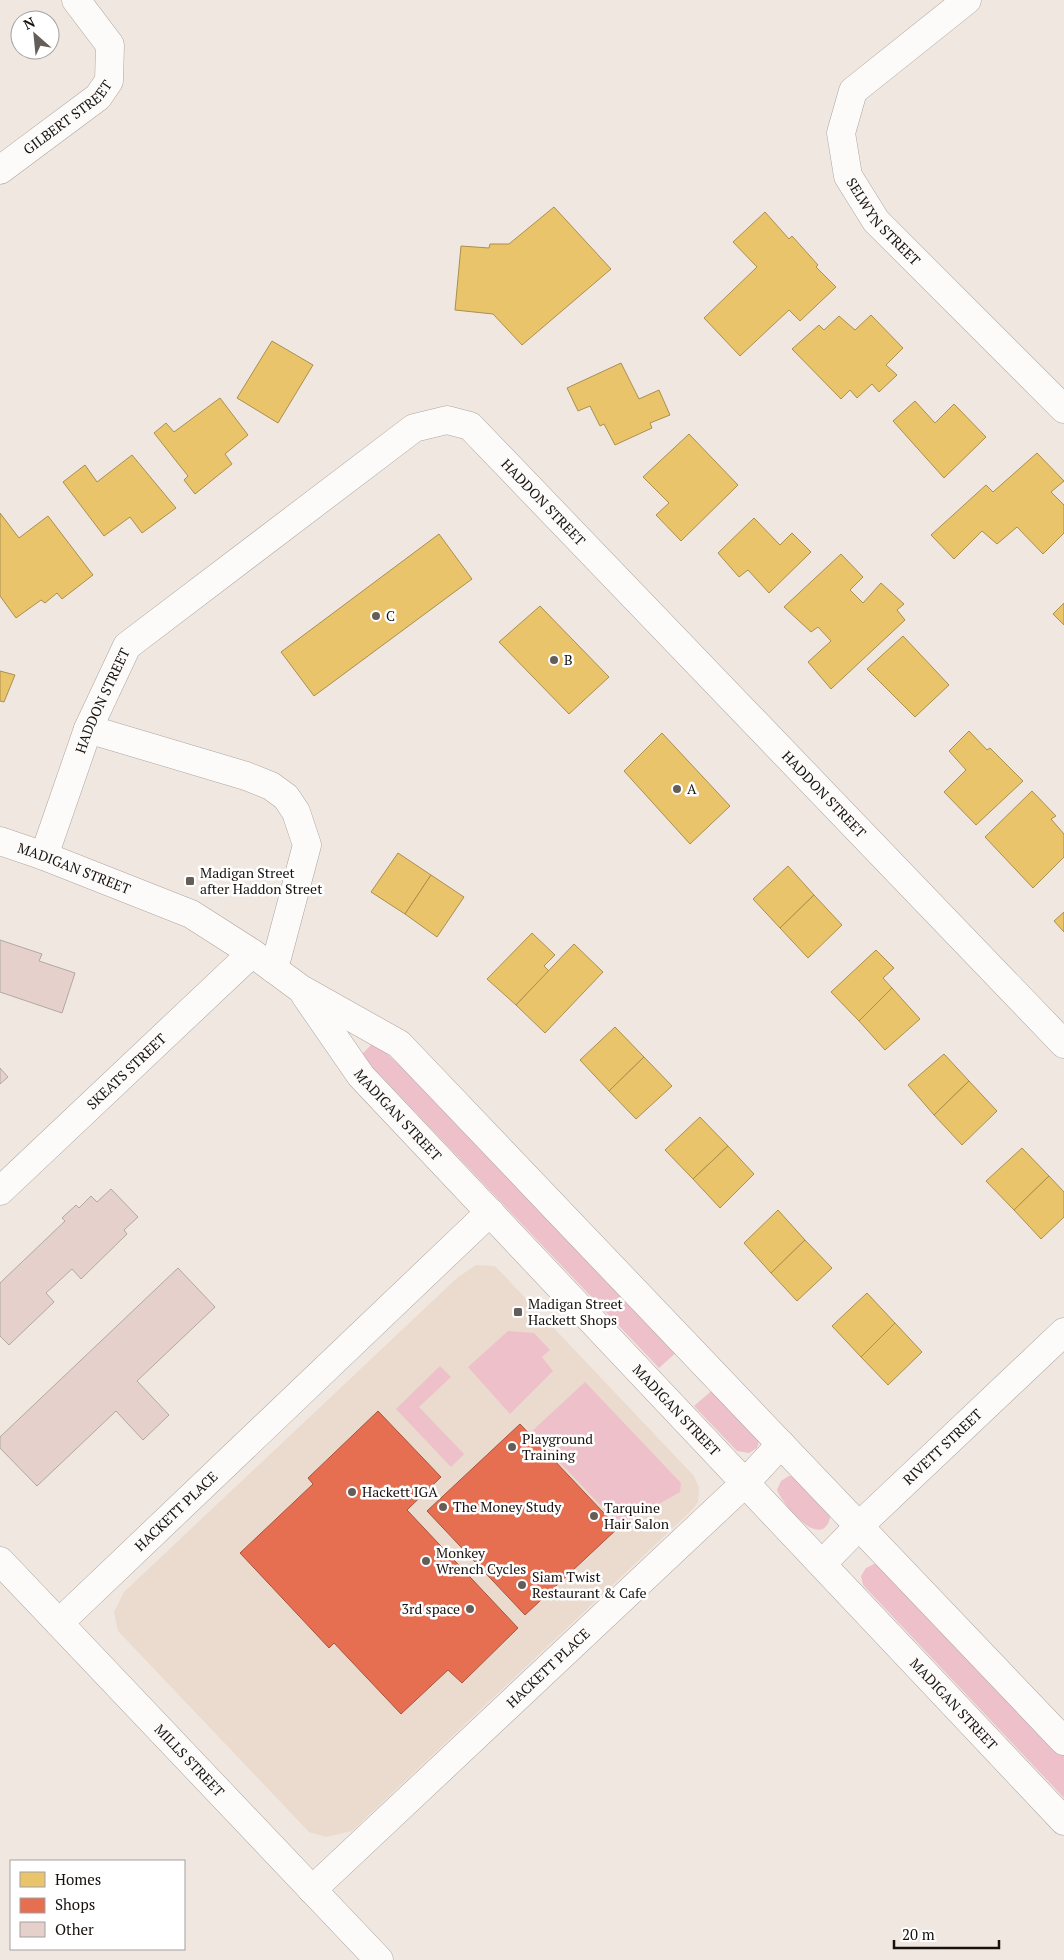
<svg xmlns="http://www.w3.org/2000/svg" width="1064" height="1960" viewBox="0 0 1064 1960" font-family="'PT Serif',serif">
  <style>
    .built { fill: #ebdbce }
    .green { fill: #edc0ca }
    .homes { fill: #e9c46a; stroke: #aa8f4e }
    .shops { fill: #e76f51; stroke: #a9533d }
    .building { fill: #e6d0cb; stroke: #b0a8a4 }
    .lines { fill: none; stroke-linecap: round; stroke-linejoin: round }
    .minor-casing { stroke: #aca5a0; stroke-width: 29 }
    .minor { stroke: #fdfbfa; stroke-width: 28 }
    .poi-dot { fill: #645d58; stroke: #fff; stroke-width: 2 }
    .labels { text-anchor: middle; stroke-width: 5; stroke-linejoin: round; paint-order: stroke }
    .street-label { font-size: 14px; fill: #18120e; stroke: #fff }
    .poi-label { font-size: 14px; fill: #18120e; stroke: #fff; text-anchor: start }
  </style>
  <rect width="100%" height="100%" fill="#f0e7e0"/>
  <polygon class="built" points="476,1265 495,1266 694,1476 699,1488 698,1502 692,1510 352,1831 326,1837 309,1832 118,1631 114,1612 124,1592 458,1277"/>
  <g class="green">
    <polygon points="372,1044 385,1052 455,1113 680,1349 659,1368 361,1055"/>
    <polygon points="508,1331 534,1333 550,1350 542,1357 553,1371 510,1414 468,1367"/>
    <polygon points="440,1366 451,1377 419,1407 464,1454 451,1467 396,1409"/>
    <polygon points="585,1382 681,1483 680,1492 620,1526 531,1432"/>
    <polygon points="716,1387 759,1441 757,1448 749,1453 737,1451 694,1406"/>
    <path d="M 789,1476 L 798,1477 L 831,1513 C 825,1555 784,1507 777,1490 L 781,1481 Z"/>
    <polygon points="874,1564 886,1566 1064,1755 1064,1798 863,1585 861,1576 866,1568"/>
  </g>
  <g class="homes">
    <polygon points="554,207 611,269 522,345 493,314 455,310 461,246 489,248 490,244 509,244"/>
    <polygon points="765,212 789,239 792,236 818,265 816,267 836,287 800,321 789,310 740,356 704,318 757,267 733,242"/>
    <polygon points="871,315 903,348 886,365 897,375 879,392 872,384 857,398 850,390 841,399 792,349 819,325 824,330 839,316 855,330"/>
    <polygon points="272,341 313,365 278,423 237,398"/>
    <polygon points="621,363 639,399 659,390 670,415 650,423 652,428 615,445 604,424 600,426 590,406 578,411 567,388"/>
    <polygon points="220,398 248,435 225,454 232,464 195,494 184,480 188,476 154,433 166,423 174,432"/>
    <polygon points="915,401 935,423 954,404 986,437 944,478 893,421"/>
    <polygon points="689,434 738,485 681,541 656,515 669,503 643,477"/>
    <polygon points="1037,453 1064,481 1051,492 1064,505 1064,533 1043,554 1017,527 997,544 982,531 954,559 931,535 986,485 993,492"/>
    <polygon points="132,455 176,508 142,533 130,517 104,536 63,482 85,465 97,482"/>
    <polygon points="0,513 19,538 48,516 93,575 62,599 57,593 45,603 41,600 16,618 0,596"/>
    <polygon points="754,518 780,545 792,533 811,552 769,593 748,570 739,577 718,553"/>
    <polygon points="439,534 472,579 314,696 281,652"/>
    <polygon points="841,554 863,577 850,590 863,603 881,583 904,604 897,610 905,620 831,689 808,662 831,641 818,627 811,632 784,607"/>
    <polygon points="1064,603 1064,625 1053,614"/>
    <polygon points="540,606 609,677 569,714 499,642"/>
    <polygon points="903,636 949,685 915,717 867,669"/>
    <polygon points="0,671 15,675 4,702 0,701"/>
    <polygon points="969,731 987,750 990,748 1023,781 976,825 944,792 966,770 949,751"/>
    <polygon points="662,733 730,806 690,844 624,771"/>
    <polygon points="1032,791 1056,816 1051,819 1064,834 1064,857 1033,888 985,837"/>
    <polygon points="398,853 431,875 405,914 371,892"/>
    <polygon points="788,866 814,895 780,928 753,899"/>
    <polygon points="431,875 464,897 437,937 405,914"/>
    <polygon points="814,895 842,925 808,958 780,928"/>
    <polygon points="1064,912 1064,932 1054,921"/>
    <polygon points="532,933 555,955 544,966 549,971 516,1005 487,979"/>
    <polygon points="574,944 603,972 545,1033 516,1005"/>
    <polygon points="876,950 894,968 883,978 892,988 859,1021 831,992"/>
    <polygon points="892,988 920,1019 885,1050 859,1021"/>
    <polygon points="615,1027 644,1057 609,1091 580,1060"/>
    <polygon points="944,1054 969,1081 934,1115 908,1085"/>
    <polygon points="644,1057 672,1086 636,1119 609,1091"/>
    <polygon points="969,1081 997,1111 962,1145 934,1115"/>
    <polygon points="700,1117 728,1146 693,1179 665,1150"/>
    <polygon points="728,1146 754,1174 720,1208 693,1179"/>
    <polygon points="1022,1148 1049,1176 1014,1210 986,1181"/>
    <polygon points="1049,1176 1064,1192 1064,1217 1041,1239 1014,1210"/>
    <polygon points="778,1210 805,1240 771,1273 744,1243"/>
    <polygon points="805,1240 832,1268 797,1301 771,1273"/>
    <polygon points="867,1293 895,1323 861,1357 832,1326"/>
    <polygon points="895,1323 922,1352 888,1385 861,1357"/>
  </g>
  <g class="shops">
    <polygon points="378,1411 441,1477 407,1510 518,1628 462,1683 448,1670 401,1714 334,1643 329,1648 240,1553 313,1484 308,1478"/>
    <polygon points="520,1424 618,1528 525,1615 427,1511"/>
  </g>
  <g class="building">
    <polygon points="0,940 42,954 39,961 75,973 62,1013 0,992"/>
    <polygon points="0,1068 8,1077 0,1084"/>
    <polygon points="111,1189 138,1217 124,1230 127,1234 81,1279 72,1269 46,1293 54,1302 9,1345 0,1336 0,1283 65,1221 62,1218 76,1205 79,1208 91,1196 97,1202"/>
    <polygon points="178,1268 215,1307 137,1381 169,1415 143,1440 116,1411 37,1486 0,1448 0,1437"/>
  </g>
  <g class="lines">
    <g class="minor-casing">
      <g id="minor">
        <path id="s1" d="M 967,0 L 853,91 L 841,133 L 848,176 L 876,221 L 1064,409"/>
        <path id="s2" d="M 0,170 L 98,97 L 109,81 L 110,45 L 76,0"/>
        <polyline points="88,729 246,776 271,786 286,797 296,812 307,845 274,969"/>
        <path id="s3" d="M 0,841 L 44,856 L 191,914 L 252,953 L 301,989 L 399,1044 L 1064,1741"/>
        <path id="s4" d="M 44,856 L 88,729 L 127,646 L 414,428 L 447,420 L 470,426 L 1064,1044"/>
        <path id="s5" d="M 305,995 L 361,1076 L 1064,1821"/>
        <path id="s6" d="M 0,1191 L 252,953"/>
        <path id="s7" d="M 0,1561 L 379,1960"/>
        <path id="s8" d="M 822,1564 L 859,1526 L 1064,1332"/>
        <path id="s9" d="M 59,1623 L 490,1212"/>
        <path id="s10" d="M 312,1890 L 745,1483 L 781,1444"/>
      </g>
    </g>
    <use href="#minor" class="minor"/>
  </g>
  <g class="poi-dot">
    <circle cx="376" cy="616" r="5"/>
    <circle cx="554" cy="660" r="5"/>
    <circle cx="677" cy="789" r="5"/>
    <rect x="185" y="876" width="10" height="10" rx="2.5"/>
    <rect x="513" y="1307" width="10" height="10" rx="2.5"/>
    <circle cx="512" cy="1447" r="5"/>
    <circle cx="352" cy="1492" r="5"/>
    <circle cx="443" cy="1507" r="5"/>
    <circle cx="594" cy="1516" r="5"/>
    <circle cx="426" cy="1561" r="5"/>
    <circle cx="522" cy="1585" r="5"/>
    <circle cx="470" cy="1609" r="5"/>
  </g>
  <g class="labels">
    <g class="street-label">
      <text dy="5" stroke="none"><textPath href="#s2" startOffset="86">GILBERT STREET</textPath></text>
      <text dy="5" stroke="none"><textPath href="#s1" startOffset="291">SELWYN STREET</textPath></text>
      <text dy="5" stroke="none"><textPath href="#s4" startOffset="750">HADDON STREET</textPath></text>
      <text dy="5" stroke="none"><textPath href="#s4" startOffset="166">HADDON STREET</textPath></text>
      <text dy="5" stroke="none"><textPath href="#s4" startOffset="1155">HADDON STREET</textPath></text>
      <text dy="5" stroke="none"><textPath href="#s3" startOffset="79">MADIGAN STREET</textPath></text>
      <text dy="5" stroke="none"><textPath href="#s6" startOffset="174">SKEATS STREET</textPath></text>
      <text dy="5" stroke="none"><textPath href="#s5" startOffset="152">MADIGAN STREET</textPath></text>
      <text dy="5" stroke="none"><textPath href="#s5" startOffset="558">MADIGAN STREET</textPath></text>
      <text dy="5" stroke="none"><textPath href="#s8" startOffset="168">RIVETT STREET</textPath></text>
      <text dy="5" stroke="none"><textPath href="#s9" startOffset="162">HACKETT PLACE</textPath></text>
      <text dy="5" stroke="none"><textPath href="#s10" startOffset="324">HACKETT PLACE</textPath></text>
      <text dy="5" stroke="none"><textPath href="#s5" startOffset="962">MADIGAN STREET</textPath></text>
      <text dy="5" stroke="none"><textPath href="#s7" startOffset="275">MILLS STREET</textPath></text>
    </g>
    <g class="poi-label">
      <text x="386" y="621">C</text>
      <text x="564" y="665">B</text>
      <text x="687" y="794">A</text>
      <text x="200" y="878">Madigan Street<tspan x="200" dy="16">after Haddon Street</tspan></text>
      <text x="528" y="1309">Madigan Street<tspan x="528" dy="16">Hackett Shops</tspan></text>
      <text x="522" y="1444">Playground<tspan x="522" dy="16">Training</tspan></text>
      <text x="362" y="1497">Hackett IGA</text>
      <text x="453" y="1512">The Money Study</text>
      <text x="604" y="1513">Tarquine<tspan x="604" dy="16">Hair Salon</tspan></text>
      <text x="436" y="1558">Monkey<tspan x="436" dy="16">Wrench Cycles</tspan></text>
      <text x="532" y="1582">Siam Twist<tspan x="532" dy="16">Restaurant &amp; Cafe</tspan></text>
      <text x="460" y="1614" text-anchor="end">3rd space</text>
    </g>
  </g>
  <rect x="10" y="1860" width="175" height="90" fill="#ffffff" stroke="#a3a09f"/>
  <rect x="20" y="1872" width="25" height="15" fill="#e9c46a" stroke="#a3a09f"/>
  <text x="55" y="1885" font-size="15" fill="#18120e">Homes</text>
  <rect x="20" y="1898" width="25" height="15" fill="#e76f51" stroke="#a3a09f"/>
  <text x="55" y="1910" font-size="15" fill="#18120e">Shops</text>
  <rect x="20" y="1922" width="25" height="15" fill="#e6d0cb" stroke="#a3a09f"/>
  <text x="55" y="1935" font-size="15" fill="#18120e">Other</text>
  <g transform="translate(35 35) rotate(333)"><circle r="24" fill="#ffffff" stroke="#a3a09f"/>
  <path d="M0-4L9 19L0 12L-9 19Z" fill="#645d58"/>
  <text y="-8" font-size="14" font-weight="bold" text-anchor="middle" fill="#18120e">N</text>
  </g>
  <path d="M894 1940v8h105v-8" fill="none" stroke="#18120e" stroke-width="2.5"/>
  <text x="902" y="1940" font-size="15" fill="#18120e" stroke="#ffffff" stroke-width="4" paint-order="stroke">20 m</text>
</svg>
